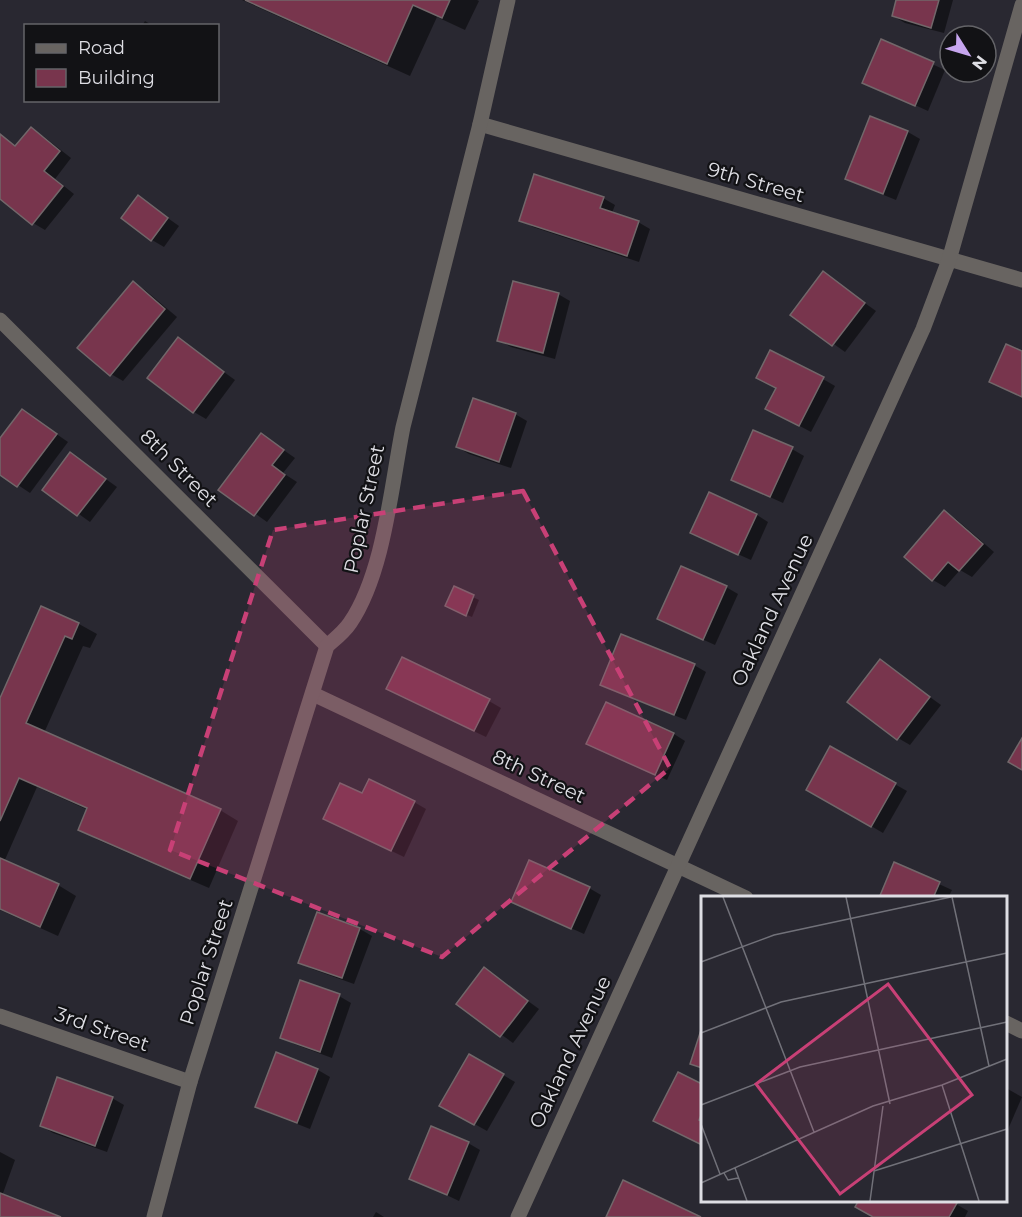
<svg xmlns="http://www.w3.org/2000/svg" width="1022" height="1217" viewBox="0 0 1022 1217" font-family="Montserrat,sans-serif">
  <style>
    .shadow { fill: #0007 }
    .building { fill: #78354d; stroke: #72676a; stroke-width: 1.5 }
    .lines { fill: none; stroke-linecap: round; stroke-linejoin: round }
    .street { stroke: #686461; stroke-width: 15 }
    .marked { fill: #c84076; fill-opacity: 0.2; stroke: #c84076; stroke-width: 4.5; stroke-dasharray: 12 8; stroke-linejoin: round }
    .labels { text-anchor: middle; stroke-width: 4.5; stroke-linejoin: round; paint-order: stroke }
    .street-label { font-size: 20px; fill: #dedee4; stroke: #121215 }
    .inset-road { fill: none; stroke: #717179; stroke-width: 1.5 }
    .view { fill: #c84076; fill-opacity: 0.15; stroke: #c84076; stroke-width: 3 }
    .inset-edge { fill: none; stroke: #dedee4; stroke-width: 3 }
  </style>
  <rect width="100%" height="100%" fill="#292831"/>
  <g class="shadow">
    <polygon points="242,0 477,0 479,1 465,30 437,17 410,76"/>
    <polygon points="898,0 953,0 944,33 905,23 893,16"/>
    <polygon points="145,21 153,26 142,26"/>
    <polygon points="882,41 945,70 928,111 864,82"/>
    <polygon points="31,129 43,136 71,158 55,179 74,194 45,230 33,223 0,197 0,135 17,147"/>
    <polygon points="908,132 920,139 896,200 859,185 847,178"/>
    <polygon points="138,197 179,226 164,247 152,240"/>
    <polygon points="603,198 615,205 612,213 638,222 650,229 639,262 533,227 521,220"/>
    <polygon points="823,273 876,311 845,352 792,314"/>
    <polygon points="133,283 145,290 177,317 123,381 111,374"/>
    <polygon points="558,294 570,301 555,359 511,347 499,340"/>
    <polygon points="178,339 235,380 206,419 194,412"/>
    <polygon points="823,379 835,386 811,432 779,415"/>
    <polygon points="23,411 68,442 30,493 0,473 0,441"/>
    <polygon points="515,414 527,421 511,468 469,454 457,447"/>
    <polygon points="262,435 295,458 283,473 297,482 267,522 220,489"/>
    <polygon points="792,449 804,456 783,503 745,486"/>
    <polygon points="71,454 117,487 90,522 44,489"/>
    <polygon points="944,512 956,519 994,552 972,577 960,570 945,587 933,580 906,557"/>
    <polygon points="757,515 768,522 751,560 704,539"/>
    <polygon points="726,587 738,594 715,645 671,625"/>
    <polygon points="454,588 479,600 472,617 452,609"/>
    <polygon points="41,608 79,624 97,634 90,648 83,646 44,733 220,810 238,821 209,888 98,840 80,829 88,810 37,787 4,862 58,885 76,896 58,936 0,910 0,701"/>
    <polygon points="880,661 941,705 910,745 898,738"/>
    <polygon points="694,665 706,672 686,720 614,691 602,684"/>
    <polygon points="400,696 489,701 501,708 486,737"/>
    <polygon points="674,734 685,741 667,780 600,750"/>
    <polygon points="831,748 907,791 883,833 808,789"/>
    <polygon points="363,795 414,802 426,809 404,857 325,819"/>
    <polygon points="895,864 952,890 948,898 881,898"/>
    <polygon points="589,888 601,895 584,934 513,902"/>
    <polygon points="360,929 372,936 354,984 312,969 300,962"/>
    <polygon points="484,969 539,1009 513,1043 458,1004"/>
    <polygon points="339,996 351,1003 332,1058 294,1044 282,1037"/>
    <polygon points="702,1032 702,1069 692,1063"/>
    <polygon points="277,1054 318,1070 330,1077 310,1129 269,1113 257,1106"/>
    <polygon points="470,1056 515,1082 487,1131 441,1105"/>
    <polygon points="678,1074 702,1086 702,1145 667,1128"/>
    <polygon points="1006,1088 1022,1097 1006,1134"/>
    <polygon points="112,1098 124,1105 107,1152 53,1133 41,1126"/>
    <polygon points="468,1143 480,1150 459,1201 411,1178"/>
    <polygon points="0,1152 15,1160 2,1196 57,1217 0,1217"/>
    <polygon points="949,1200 968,1211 965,1217 875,1217"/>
    <polygon points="376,1212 384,1217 373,1217"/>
  </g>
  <g class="building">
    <polygon points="245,0 450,0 442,18 413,5 387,64"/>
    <polygon points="896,0 939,0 931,28 892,16"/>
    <polygon points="881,39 934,62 915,106 862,83"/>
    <polygon points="870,116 908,131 883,194 845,179"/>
    <polygon points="31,127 60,151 44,171 63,186 32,225 0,199 0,134 15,146"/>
    <polygon points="534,174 604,197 600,208 639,221 627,256 519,221"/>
    <polygon points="138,195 168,218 151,241 121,218"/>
    <polygon points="823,271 865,303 832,346 790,315"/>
    <polygon points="133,281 165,309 110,376 77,348"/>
    <polygon points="513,281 559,293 543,353 497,341"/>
    <polygon points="178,337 224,372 193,413 147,378"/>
    <polygon points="1006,344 1022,351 1022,397 989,382"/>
    <polygon points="770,350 824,377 799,426 765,409 776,388 756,378"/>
    <polygon points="473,398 516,413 499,462 456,447"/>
    <polygon points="22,409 57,434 17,487 0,475 0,438"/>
    <polygon points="753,430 793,447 770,497 731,480"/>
    <polygon points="261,433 284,450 272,465 285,475 254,516 218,490"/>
    <polygon points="70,452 106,479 77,516 42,490"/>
    <polygon points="709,492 757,514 738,555 690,533"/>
    <polygon points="944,510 983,544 959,571 948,562 932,581 904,557"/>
    <polygon points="681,566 727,586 703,640 657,619"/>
    <polygon points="454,586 474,595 466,616 445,606"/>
    <polygon points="41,606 79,623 72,639 65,636 26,723 221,809 190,879 78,830 87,808 19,778 0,821 0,698"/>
    <polygon points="621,634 695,664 674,715 600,685"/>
    <polygon points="402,657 490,699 474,731 386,689"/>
    <polygon points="880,659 930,697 897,740 847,702"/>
    <polygon points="606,702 674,733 655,775 586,744"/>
    <polygon points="1022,738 1022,770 1008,762"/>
    <polygon points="830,746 896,783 871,827 806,790"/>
    <polygon points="369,779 415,801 391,851 323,819 340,783 362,793"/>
    <polygon points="0,858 59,884 40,927 0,909"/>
    <polygon points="529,860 590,887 571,929 511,902"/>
    <polygon points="894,862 940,882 933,898 879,898"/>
    <polygon points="317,912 360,928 342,978 298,963"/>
    <polygon points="484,967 528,1001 500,1037 456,1004"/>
    <polygon points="300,980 340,994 320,1052 280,1038"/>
    <polygon points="702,1027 702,1068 690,1064"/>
    <polygon points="276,1052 318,1069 297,1123 255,1107"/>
    <polygon points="469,1054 504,1074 474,1125 439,1106"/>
    <polygon points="678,1072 702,1084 702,1113 699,1120 702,1121 702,1145 653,1121"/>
    <polygon points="57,1077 113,1097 95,1146 40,1126"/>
    <polygon points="431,1126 469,1142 447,1195 409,1179"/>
    <polygon points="623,1180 701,1217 606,1217"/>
    <polygon points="0,1193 61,1217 0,1217"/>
    <polygon points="859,1200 952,1200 957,1203 949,1217 873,1217 855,1207"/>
  </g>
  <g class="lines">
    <g class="street">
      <polyline points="480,124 1022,280"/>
      <polyline points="0,320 327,646"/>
      <polyline points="313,694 746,898"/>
      <polyline points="0,1016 190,1082"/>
      <polyline points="1006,1023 1022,1031"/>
      <path d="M 154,1217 L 190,1082 L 327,646 C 335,639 344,632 350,623 C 384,573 391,487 403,427 L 480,124 L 508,0"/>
      <polyline points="518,1217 923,329 949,260 1022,5"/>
    </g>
  </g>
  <path class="marked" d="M 523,491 L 670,768 L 442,957 L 170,850 L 273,530 Z"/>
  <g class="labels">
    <g class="street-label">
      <text transform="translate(756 182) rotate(16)" y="7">9th Street</text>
      <text transform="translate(179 468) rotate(45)" y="7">8th Street</text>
      <text transform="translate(364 509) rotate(-78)" y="7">Poplar Street</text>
      <text transform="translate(772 610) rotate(-65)" y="7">Oakland Avenue</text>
      <text transform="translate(539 776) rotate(25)" y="7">8th Street</text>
      <text transform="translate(206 962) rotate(-72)" y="7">Poplar Street</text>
      <text transform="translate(102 1029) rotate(19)" y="7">3rd Street</text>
      <text transform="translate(570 1052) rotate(-65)" y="7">Oakland Avenue</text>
    </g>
  </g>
  <g transform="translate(701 896)">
    <rect width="306" height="306" fill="#292831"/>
    <path class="inset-road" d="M 22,1 L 113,236M 145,1 L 189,208M 251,1 L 288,170M 0,66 L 73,39 L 250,1M 0,137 L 80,106 L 306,57M 241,189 L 278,305M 0,209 L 99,171 L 306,126M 0,228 L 19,278M 34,272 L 46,305M 173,275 L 306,233M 23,277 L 27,284 L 37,282M 0,287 L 172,210 L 241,189 L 306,163M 169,305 L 182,210"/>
    <path class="view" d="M 187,88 L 271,199 L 139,298 L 55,188 Z"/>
    <rect width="306" height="306" class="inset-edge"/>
  </g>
  <rect x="24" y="24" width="195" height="78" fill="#121215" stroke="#646468" stroke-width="1.5"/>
  <rect x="36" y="44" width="30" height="9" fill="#686461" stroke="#646468" stroke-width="1.5"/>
  <text x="78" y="54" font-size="18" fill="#dedee4">Road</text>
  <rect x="36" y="69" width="30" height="18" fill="#78354d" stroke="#646468" stroke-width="1.5"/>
  <text x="78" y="84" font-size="18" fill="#dedee4">Building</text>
  <g transform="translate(968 54) rotate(127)"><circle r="28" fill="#121215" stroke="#646468" stroke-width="1.5"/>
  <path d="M0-4.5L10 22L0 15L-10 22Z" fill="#c7a6ef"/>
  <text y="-9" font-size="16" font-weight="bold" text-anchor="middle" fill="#dedee4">N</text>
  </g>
</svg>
